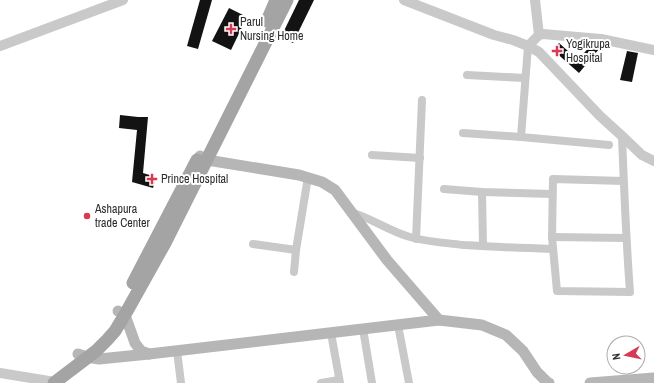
<svg xmlns="http://www.w3.org/2000/svg" width="654" height="383" viewBox="0 0 654 383" font-family="'Archivo Narrow',sans-serif">
  <style>
    .building { fill: #131313 }
    .lines { fill: none; stroke-linecap: round; stroke-linejoin: round }
    .minor { stroke: #c9c9c9; stroke-width: 8 }
    .tertiary { stroke: #c9c9c9; stroke-width: 10 }
    .secondary { stroke: #b6b6b6; stroke-width: 11 }
    .primary { stroke: #a4a4a4; stroke-width: 13 }
    .poi-dot { fill: #d83953; stroke: #fff; stroke-width: 1.5 }
    .labels { text-anchor: middle; stroke-width: 4; stroke-linejoin: round; paint-order: stroke }
    .poi-label { font-size: 12px; fill: #2c2c2c; stroke: #fff; text-anchor: start }
  </style>
  <rect width="100%" height="100%" fill="#fff"/>
  <g class="building">
    <polygon points="200,0 212,0 198,49 187,46"/>
    <polygon points="299,0 314,0 293,43 281,37"/>
    <polygon points="229,8 247,17 231,50 212,41"/>
    <polygon points="559,43 578,60 591,45 595,45 599,49 579,73 553,50"/>
    <polygon points="627,51 638,53 632,82 620,80"/>
    <polygon points="120,115 138,117 148,117 143,173 156,177 153,188 132,182 137,130 119,128"/>
  </g>
  <g class="lines">
    <g class="minor">
      <polyline points="467,75 525,78"/>
      <polyline points="463,133 521,137 609,145"/>
      <path d="M 622,136 C 624,188 626,240 630,292 L 557,291 L 552,237 L 553,179 L 624,181"/>
      <polyline points="521,137 528,46"/>
      <polyline points="372,155 420,158"/>
      <polyline points="444,189 482,192 552,194"/>
      <polyline points="482,192 483,246"/>
      <path d="M 351,212 C 371,218 389,231 410,237 C 428,242 446,243 464,245 C 494,247 523,248 553,249"/>
      <polyline points="552,237 626,238"/>
      <polyline points="416,239 422,100"/>
      <polyline points="253,244 296,250"/>
      <polyline points="294,272 296,250 308,177"/>
      <polyline points="398,325 409,383"/>
      <polyline points="363,329 372,383"/>
      <polyline points="331,333 340,383"/>
      <polyline points="177,351 181,383"/>
      <polyline points="321,383 339,380"/>
    </g>
    <g class="tertiary">
      <polyline points="404,0 494,35 513,40 528,46 539,35 543,34 601,39 654,50"/>
      <polyline points="535,0 539,35"/>
      <polyline points="0,46 123,0"/>
      <polyline points="528,46 539,52 600,116 622,136 642,155 654,161"/>
      <polyline points="0,373 55,382"/>
    </g>
    <g class="secondary">
      <polyline points="200,156 207,160 299,175 322,182 335,190 387,260 439,320 482,325 506,335 523,351 537,372 548,383 549,383"/>
      <polyline points="118,311 125,315 135,343 141,351 149,354"/>
      <polyline points="78,354 87,357 99,359 149,354 439,320"/>
      <polyline points="590,383 654,378"/>
    </g>
    <g class="primary">
      <polyline points="267,21 276,0"/>
      <polyline points="133,283 197,160"/>
      <polyline points="54,383 96,351 107,340 115,331 127,311 165,243 287,0"/>
    </g>
  </g>
  <g class="poi-dot">
    <path d="M229 23h4v4h4v4h-4v4h-4v-4h-4v-4h4z"/>
    <path d="M555 45h4v4h4v4h-4v4h-4v-4h-4v-4h4z"/>
    <path d="M150 173h4v4h4v4h-4v4h-4v-4h-4v-4h4z"/>
    <circle cx="87" cy="216" r="4"/>
  </g>
  <g class="labels">
    <g class="poi-label">
      <text x="240" y="26">Parul<tspan x="240" dy="14">Nursing Home</tspan></text>
      <text x="566" y="48">Yogikrupa<tspan x="566" dy="14">Hospital</tspan></text>
      <text x="161" y="183">Prince Hospital</text>
      <text x="95" y="213">Ashapura<tspan x="95" dy="14">trade Center</tspan></text>
    </g>
  </g>
  <g transform="translate(626 355) rotate(261)"><circle r="19" fill="#ffffff" stroke="#ababab"/>
  <path d="M0-3L7 15L0 10L-7 15Z" fill="#d83953"/>
  <text y="-6" font-size="11" font-weight="bold" text-anchor="middle" fill="#2c2c2c">N</text>
  </g>
</svg>
